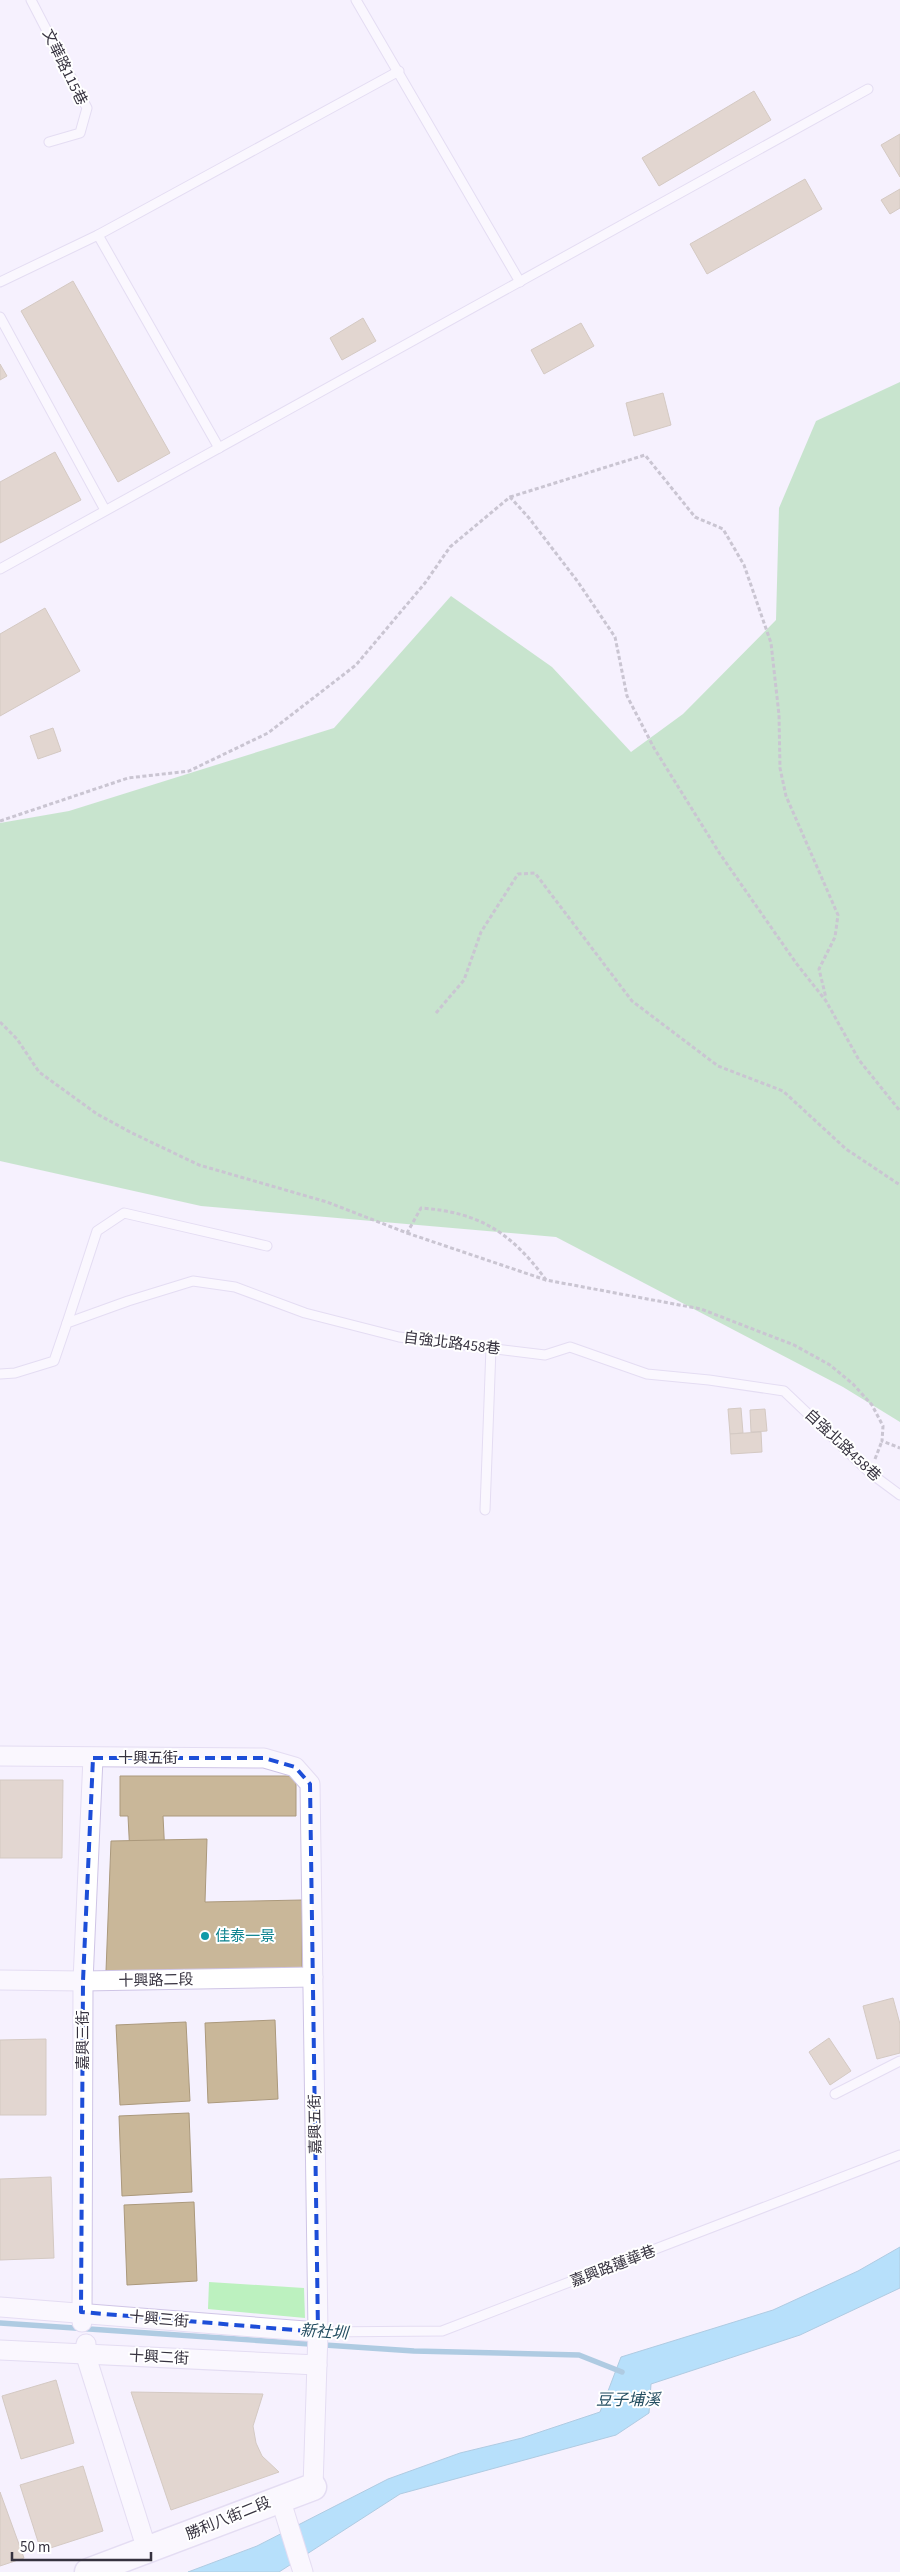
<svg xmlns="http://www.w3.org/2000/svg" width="900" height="2572" viewBox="0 0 900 2572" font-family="'Source Sans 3','Noto Sans TC',sans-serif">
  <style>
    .green { fill: #bcf1bf }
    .forest { fill: #91d596 }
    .water { fill: #6accf8; stroke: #5a9ec0 }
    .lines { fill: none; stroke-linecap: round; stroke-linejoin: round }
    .stream { stroke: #5a9ec0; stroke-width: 5.5 }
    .building { fill: #c9b799; stroke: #ab997c }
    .lane-casing { stroke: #cfc5e6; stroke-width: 11 }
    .street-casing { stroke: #cfc5e6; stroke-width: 21 }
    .secondary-casing { stroke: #cfc5e6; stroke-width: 29 }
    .path { stroke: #94909d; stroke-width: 3; stroke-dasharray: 4 2.5; stroke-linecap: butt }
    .lane { stroke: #fff; stroke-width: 9 }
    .street { stroke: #fff; stroke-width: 19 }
    .secondary { stroke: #fff; stroke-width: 26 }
    .marked { fill: none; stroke: #1d4ed8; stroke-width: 4; stroke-dasharray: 10 6; stroke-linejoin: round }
    .culture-dot { fill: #0f9aa8; stroke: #fff; stroke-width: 2 }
    .labels { text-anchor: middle; stroke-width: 4; stroke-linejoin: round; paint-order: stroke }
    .street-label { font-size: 15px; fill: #36323f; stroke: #fff }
    .culture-label { font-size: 15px; fill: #0d838f; stroke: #fff; text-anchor: start }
    .water-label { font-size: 16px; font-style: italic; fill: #244e61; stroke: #fff }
  </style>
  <rect width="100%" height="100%" fill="#f5f1fe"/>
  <polygon class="green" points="209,2282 304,2288 305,2318 208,2309"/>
  <polygon class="forest" points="900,382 900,1422 843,1387 556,1237 201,1206 0,1161 0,823 69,811 334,728 451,596 552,667 631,752 683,714 776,620 779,508 816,421"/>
  <polygon class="water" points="900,2247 900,2288 800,2335 651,2384 649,2413 616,2435 400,2494 279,2572 188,2572 257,2546 388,2479 460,2453 522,2438 600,2412 621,2357 773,2310 858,2271"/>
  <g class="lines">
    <polyline class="stream" points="0,2323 414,2351 579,2355 622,2372"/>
  </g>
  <g class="building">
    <polygon points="754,91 771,120 659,186 642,158"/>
    <polygon points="900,134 900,177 881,145"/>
    <polygon points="805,179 822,209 707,274 690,244"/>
    <polygon points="900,189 900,208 890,214 881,200"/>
    <polygon points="73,281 170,453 118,482 21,311"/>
    <polygon points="363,318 376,341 342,360 330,338"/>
    <polygon points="581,323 594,346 544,374 531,350"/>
    <polygon points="0,364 7,376 0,380"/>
    <polygon points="663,393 671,425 634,436 626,403"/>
    <polygon points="55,452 81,500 0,543 0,482"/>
    <polygon points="45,608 80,671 0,716 0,634"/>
    <polygon points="53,728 61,751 38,759 30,736"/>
    <polygon points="741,1408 743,1433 730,1434 728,1409"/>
    <polygon points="765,1409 767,1431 751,1432 750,1410"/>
    <polygon points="761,1432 762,1452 731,1454 730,1434"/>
    <polygon points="120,1776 296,1776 296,1816 163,1816 166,1875 184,1874 186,1931 134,1934 128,1816 120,1816"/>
    <polygon points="0,1780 63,1780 62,1858 0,1858"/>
    <polygon points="207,1839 205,1902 302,1900 302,1969 106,1971 111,1841"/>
    <polygon points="893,1998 900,2024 900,2053 877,2059 863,2006"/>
    <polygon points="275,2020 278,2099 208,2103 205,2023"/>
    <polygon points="186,2022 190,2101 120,2105 116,2025"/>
    <polygon points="829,2038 851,2071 830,2085 809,2052"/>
    <polygon points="46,2039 46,2115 0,2115 0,2040"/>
    <polygon points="189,2113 192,2192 122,2196 119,2116"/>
    <polygon points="51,2177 54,2258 0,2260 0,2179"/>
    <polygon points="194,2202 197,2281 127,2285 124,2205"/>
    <polygon points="56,2380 74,2443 21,2459 2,2396"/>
    <polygon points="131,2392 263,2394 253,2426 256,2443 262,2456 279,2472 171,2510"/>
    <polygon points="83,2466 103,2531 41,2551 20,2485"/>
    <polygon points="0,2492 24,2558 0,2566"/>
  </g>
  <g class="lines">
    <g class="lane-casing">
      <g id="lane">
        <polyline points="31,0 87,108 80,133 49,142"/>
        <polyline points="356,0 520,282"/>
        <polyline points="98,235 219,448"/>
        <polyline points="0,282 98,235 399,71"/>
        <polyline points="0,317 105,510"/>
        <polyline points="0,569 868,89"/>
        <polyline points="67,1323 97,1231 124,1213 267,1246"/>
        <polyline points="0,1374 15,1373 54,1361 67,1323 128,1301 193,1281 235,1287 305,1313 399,1337 545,1355 570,1347 647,1374 709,1380 784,1391 869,1472 900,1495"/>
        <polyline points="485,1510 491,1348"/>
        <polyline points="835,2094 900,2061"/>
        <polyline points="318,2332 442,2331 900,2155"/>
      </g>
    </g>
    <g class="street-casing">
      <g id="street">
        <polyline points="0,1756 264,1758 295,1767 310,1784 318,2332 313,2487"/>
        <polyline points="0,1980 83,1981 313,1977"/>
        <polyline points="0,2307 318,2332"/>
        <polyline points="82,2322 83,1981 93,1758"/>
        <polyline points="86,2344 85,2353 147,2550"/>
        <polyline points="0,2350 317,2365"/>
        <polyline points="280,2498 303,2572"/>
      </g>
    </g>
    <g class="secondary-casing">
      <polyline id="secondary" points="88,2572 313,2487"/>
    </g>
    <g class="path">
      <polyline points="510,497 645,455 695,517 723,529 744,565 771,643 779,715 780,768 786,796 838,915 835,937 819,969 826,998"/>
      <polyline points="0,821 128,778 189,771 268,733 356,665 425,583 450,547 510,497 529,518 578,582 615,637 627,696 654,748 720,854 796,963 826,1001 859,1060 900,1111"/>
      <polyline points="436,1013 464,980 481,932 518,874 535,873 632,1001 718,1066 783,1091 846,1149 900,1185"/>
      <path d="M 0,1022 L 17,1039 L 39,1072 L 97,1114 L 132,1133 L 199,1165 L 327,1202 L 407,1233 L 421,1208 C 479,1212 512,1233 546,1280 L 701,1309 L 794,1345 L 830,1365 L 853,1384 L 872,1405 L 883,1426 L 882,1441 L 900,1448"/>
      <polyline points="407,1233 546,1280"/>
      <polyline points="875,1459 882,1441"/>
    </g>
    <use href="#lane" class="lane"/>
    <use href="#street" class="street"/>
    <use href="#secondary" class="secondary"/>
  </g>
  <path d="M0 0H900V2572H0ZM 93,1758 L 264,1758 L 295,1767 L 310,1784 L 318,2332 L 81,2312 L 83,1981 Z" fill="#f5f1fe" fill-opacity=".55" fill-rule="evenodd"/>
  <path class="marked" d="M 93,1758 L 264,1758 L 295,1767 L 310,1784 L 318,2332 L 81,2312 L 83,1981 Z"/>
  <circle class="culture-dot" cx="205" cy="1936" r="5"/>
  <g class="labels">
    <g class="street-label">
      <text transform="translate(65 67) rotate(64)" y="5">文華路115巷</text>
      <text transform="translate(452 1343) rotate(7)" y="5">自強北路458巷</text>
      <text transform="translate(843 1445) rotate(43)" y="5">自強北路458巷</text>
      <text x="148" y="1763">十興五街</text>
      <text transform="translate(156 1980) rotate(-1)" y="5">十興路二段</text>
      <text transform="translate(83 2040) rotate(-90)" y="5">嘉興三街</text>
      <text transform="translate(315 2124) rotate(-91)" y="5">嘉興五街</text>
      <text transform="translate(613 2266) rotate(-21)" y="5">嘉興路蓮華巷</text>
      <text transform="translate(159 2319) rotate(5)" y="5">十興三街</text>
      <text transform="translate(159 2357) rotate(3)" y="5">十興二街</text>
      <text transform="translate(228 2518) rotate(-22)" y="5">勝利八街二段</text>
    </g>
    <g class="culture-label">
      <text x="215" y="1941">佳泰一景</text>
    </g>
    <g class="water-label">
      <text transform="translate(324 2331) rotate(4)" y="6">新社圳</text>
      <text x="628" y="2405">豆子埔溪</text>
    </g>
  </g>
  <path d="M12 2552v8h139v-8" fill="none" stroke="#36323f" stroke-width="2.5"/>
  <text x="20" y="2552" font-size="15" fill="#36323f" stroke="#ffffff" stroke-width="4" paint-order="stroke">50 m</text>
</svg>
